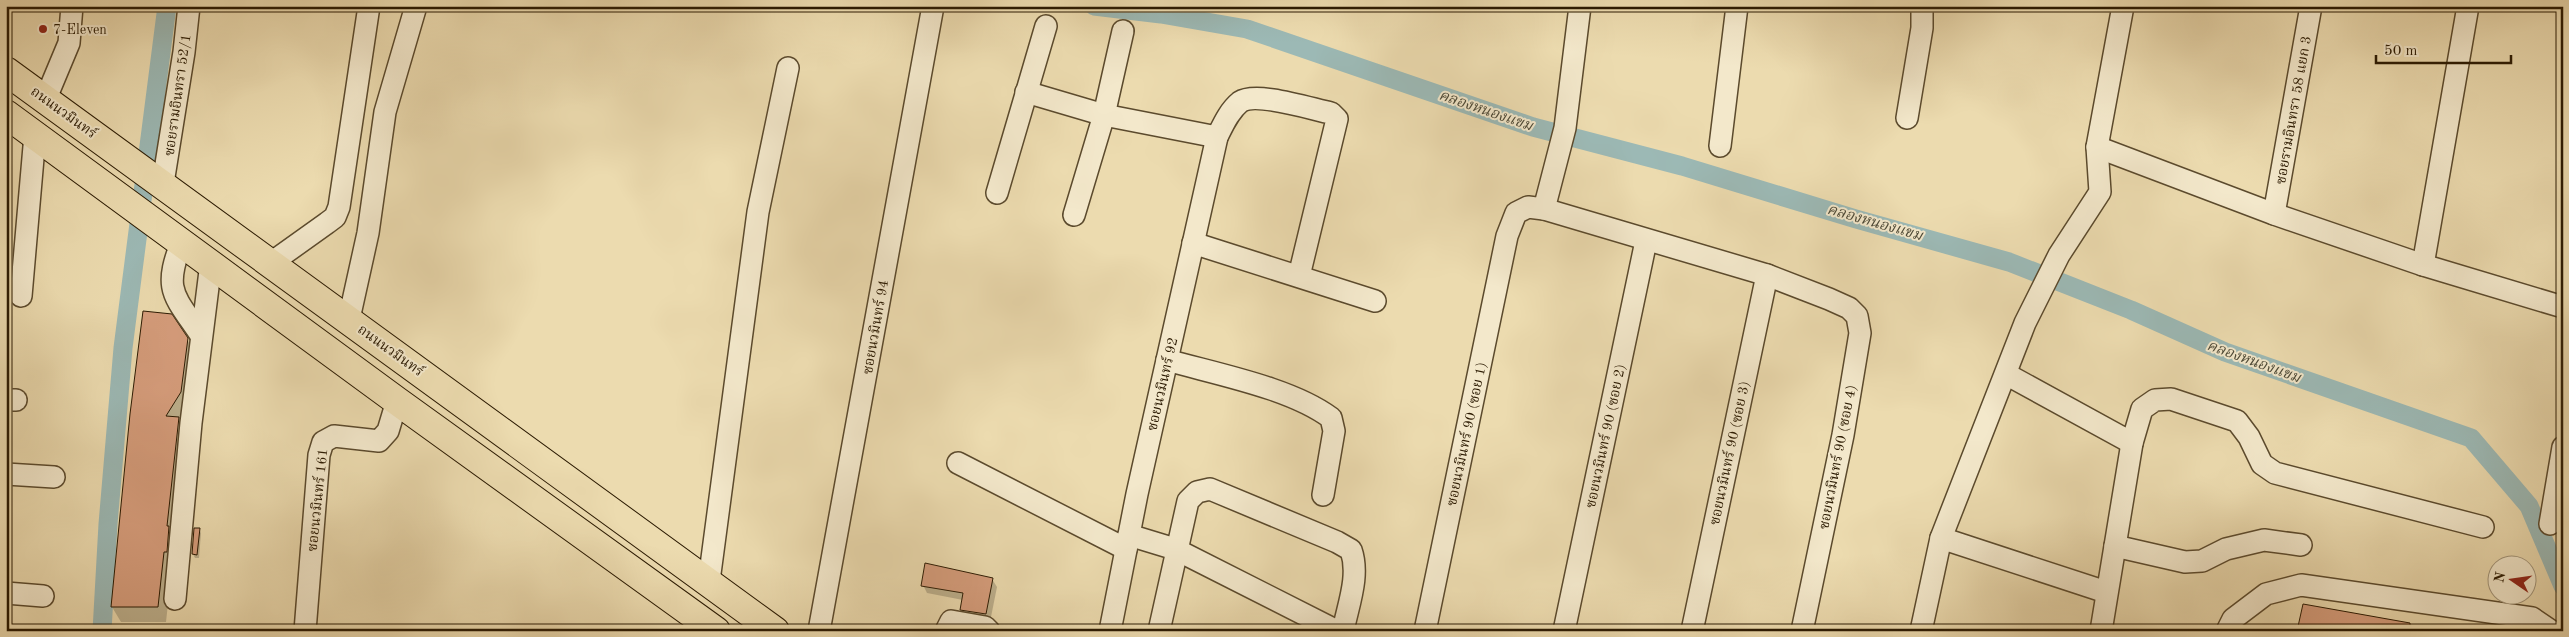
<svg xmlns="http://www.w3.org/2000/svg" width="2569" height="637" viewBox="0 0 2569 637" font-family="'Old Standard TT','Noto Serif Thai',serif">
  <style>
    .shadow { fill: #0003 }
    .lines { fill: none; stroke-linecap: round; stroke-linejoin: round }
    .canal { stroke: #9cb9b5; stroke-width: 19 }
    .building { fill: #d69d7c; stroke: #2b1a02 }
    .minor-casing { stroke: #5b4a2d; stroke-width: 24 }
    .major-casing { stroke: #2b1a02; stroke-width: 30 }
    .minor { stroke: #f3e8cb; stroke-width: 21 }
    .major { stroke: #ecdbaf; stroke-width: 28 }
    .poi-dot { fill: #8f2418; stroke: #f3e8cb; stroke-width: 2 }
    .labels { text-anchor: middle; stroke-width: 4; stroke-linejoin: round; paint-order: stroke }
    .poi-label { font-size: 14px; fill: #2b1a02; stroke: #f3e8cb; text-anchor: start }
    .street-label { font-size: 14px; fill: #2b1a02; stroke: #f3e8cb }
    .water-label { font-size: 15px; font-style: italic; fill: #4d4a38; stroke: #f3e8cb }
  </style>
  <rect width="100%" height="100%" fill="#ecdbaf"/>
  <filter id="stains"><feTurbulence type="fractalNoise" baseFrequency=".004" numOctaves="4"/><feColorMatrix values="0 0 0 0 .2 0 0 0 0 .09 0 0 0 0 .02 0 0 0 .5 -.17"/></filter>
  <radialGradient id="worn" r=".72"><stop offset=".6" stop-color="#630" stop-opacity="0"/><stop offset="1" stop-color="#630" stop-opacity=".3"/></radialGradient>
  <g class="shadow">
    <polygon points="187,339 196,354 189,408 180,421 187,433 166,622 121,622 112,607"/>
    <polygon points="199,529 201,533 199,558 195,558 193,554"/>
    <polygon points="992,579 997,587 990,622 966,617 961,610 963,600 927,593 923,585"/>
    <polygon points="2304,605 2443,631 2298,631"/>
  </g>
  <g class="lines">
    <g class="canal">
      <polyline points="1094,6 1161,14 1247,29 1533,127 1682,166 1856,219 2009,262 2131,310 2225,352 2471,438 2529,506 2563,586"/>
      <polyline points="102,631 108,524 123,348 167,6"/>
    </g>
  </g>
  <g class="building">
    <polygon points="143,311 172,314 188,338 181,392 166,416 179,417 167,526 169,526 167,552 164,552 158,607 111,607 130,414"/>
    <polygon points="194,528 200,528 197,555 192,554"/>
    <polygon points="925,563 993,578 986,614 960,610 963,593 921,586"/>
    <polygon points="2303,604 2410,623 2410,631 2297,631"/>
  </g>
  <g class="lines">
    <g class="minor-casing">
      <g id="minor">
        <polyline points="1026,92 1104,115 1217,137"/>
        <polyline points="46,98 69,43 72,6"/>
        <polyline points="1907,118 1922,28 1922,6"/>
        <polyline points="1720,146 1737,6"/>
        <polyline points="2097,147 2274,214 2423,265 2563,307"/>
        <polyline points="163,183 184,52 189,6"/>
        <polyline points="997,193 1046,26"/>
        <polyline points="1544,209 1565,128 1580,6"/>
        <polyline points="2274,214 2311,6"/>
        <polyline points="1074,215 1104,115 1123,31"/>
        <path d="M 182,241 C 163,290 173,294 200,334"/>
        <polyline points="1193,243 1375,301"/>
        <polyline points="271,263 327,223 335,217 339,207 369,6"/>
        <polyline points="2423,265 2468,6"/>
        <polyline points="21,296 35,135"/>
        <polyline points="349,319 368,233 385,112 416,6"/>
        <path d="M 1167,360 C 1216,374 1291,388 1331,418 L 1334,431 L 1323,495"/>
        <polyline points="2006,374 2132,443 2142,409 2155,400 2171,399 2237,421 2249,437 2262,464 2275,473 2483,527"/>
        <polyline points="6,400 16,400"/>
        <polyline points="958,463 1126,549"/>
        <polyline points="6,474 54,477"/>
        <polyline points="2550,524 2563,447"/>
        <polyline points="1129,535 1175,549 1337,631"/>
        <polyline points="1941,538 2106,592"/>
        <polyline points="2115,546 2185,562 2202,561 2226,549 2264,540 2301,545"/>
        <polyline points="709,581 758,212 788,68"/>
        <polyline points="6,593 43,596"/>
        <polyline points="175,599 191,423 211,263"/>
        <polyline points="305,631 319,455 323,442 334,436 379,441 388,431 397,401"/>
        <polyline points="819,631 933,6"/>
        <polyline points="946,631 951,621 985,627 989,631"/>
        <path d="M 1110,631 L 1137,494 L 1217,137 C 1223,125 1229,111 1240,102 C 1256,91 1311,109 1331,113 L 1337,119 L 1299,276"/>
        <path d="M 1159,631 L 1188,501 L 1197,492 L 1210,489 L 1337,542 L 1351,550 C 1360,576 1348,605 1343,631"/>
        <polyline points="1425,631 1507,236 1516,213 1528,207 1544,209 1767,275 1829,299 1849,308 1857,316 1860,333 1843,435 1802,631"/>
        <polyline points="1564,631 1646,241"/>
        <polyline points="1692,631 1767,275"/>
        <polyline points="1921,631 1941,538 2025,323 2059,255 2100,192 2097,147 2123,6"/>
        <polyline points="2101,631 2132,443"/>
        <polyline points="2227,631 2233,619 2266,594 2301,585 2532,618 2551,631"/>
      </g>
    </g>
    <g class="major-casing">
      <g id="major">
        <polyline points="6,71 775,631"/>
        <polyline points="6,114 397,401 716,631"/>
      </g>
    </g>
    <use href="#minor" class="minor"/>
    <use href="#major" class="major"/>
  </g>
  <circle class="poi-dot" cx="43" cy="29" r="5"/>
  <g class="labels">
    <g class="poi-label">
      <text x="53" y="34">7-Eleven</text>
    </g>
    <g class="street-label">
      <text transform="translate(177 95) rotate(-82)" y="5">ซอยรามอินทรา 52/1</text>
      <text transform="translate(2293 110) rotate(-80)" y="5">ซอยรามอินทรา 58 แยก 3</text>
      <text transform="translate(64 112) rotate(36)" y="5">ถนนนวมินทร์</text>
      <text transform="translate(875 327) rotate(-80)" y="5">ซอยนวมินทร์ 94</text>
      <text transform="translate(391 350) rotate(36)" y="5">ถนนนวมินทร์</text>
      <text transform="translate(1162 384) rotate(-77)" y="5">ซอยนวมินทร์ 92</text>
      <text transform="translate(1466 434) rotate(-78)" y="5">ซอยนวมินทร์ 90 (ซอย 1)</text>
      <text transform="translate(1605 436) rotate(-78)" y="5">ซอยนวมินทร์ 90 (ซอย 2)</text>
      <text transform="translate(1729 453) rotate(-78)" y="5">ซอยนวมินทร์ 90 (ซอย 3)</text>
      <text transform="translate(1837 457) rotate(-79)" y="5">ซอยนวมินทร์ 90 (ซอย 4)</text>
      <text transform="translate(317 500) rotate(-84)" y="5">ซอยนวมินทร์ 161</text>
    </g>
    <g class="water-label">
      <text transform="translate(1486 110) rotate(19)" y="5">คลองหนองแขม</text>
      <text transform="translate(1875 222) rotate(16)" y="5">คลองหนองแขม</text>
      <text transform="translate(2254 361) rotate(20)" y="5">คลองหนองแขม</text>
    </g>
  </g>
  <rect width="2569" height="637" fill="none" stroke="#ecdbaf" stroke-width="25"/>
  <rect x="8" y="8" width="2554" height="622" fill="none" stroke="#2b1a02" stroke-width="2.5"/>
  <rect x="12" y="12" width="2544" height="612" fill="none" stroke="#2b1a02"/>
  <g transform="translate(2512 580) rotate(283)"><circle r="24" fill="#f3e8cb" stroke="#a3967b"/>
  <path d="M0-4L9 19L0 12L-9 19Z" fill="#8f2418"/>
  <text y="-8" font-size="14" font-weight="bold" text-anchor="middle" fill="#2b1a02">N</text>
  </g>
  <path d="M2376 55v8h135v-8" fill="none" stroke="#2b1a02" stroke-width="2.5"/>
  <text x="2384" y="55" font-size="15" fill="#2b1a02" stroke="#f3e8cb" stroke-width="4" paint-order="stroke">50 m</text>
  <rect width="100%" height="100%" filter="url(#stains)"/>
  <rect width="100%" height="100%" fill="url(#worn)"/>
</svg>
